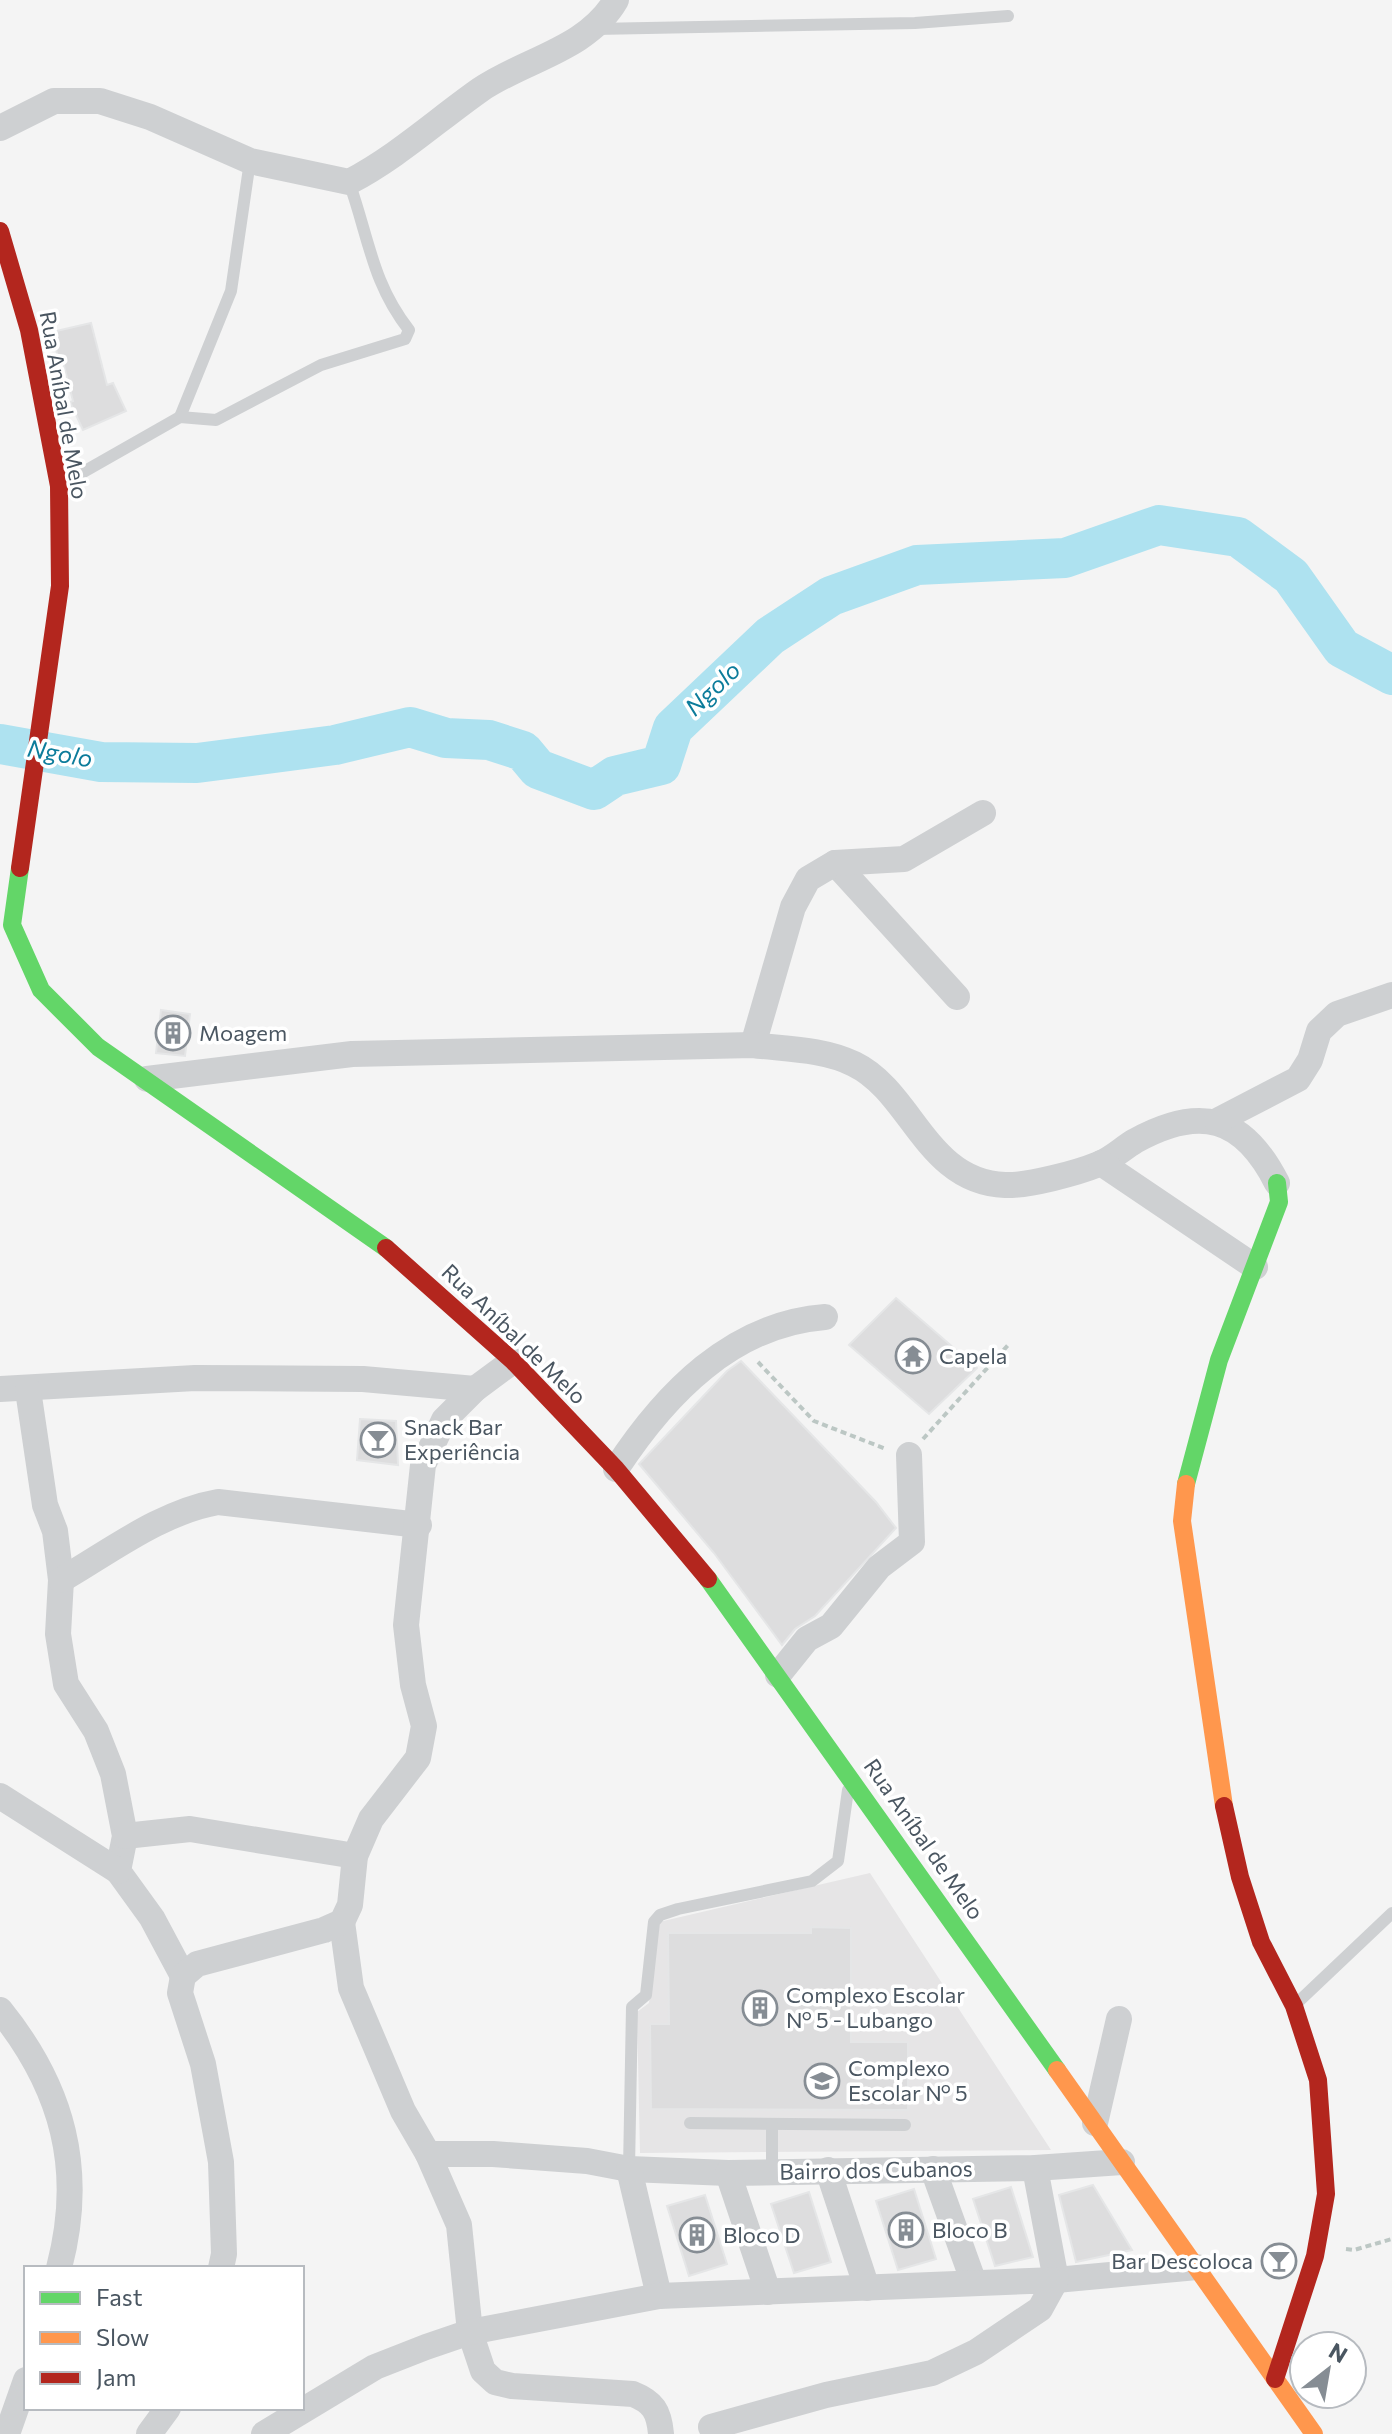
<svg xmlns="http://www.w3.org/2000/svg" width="1392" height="2434" viewBox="0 0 1392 2434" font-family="Commissioner,sans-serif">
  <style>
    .education { fill: #e6e5e6 }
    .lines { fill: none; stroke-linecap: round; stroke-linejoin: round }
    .river { stroke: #aee2f0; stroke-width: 40 }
    .building { fill: #ddddde; stroke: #e5e6e7; stroke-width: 2 }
    .path { stroke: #bcc7c4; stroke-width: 4; stroke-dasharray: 6 4; stroke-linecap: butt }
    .lane { stroke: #ced0d2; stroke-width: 12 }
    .street { stroke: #ced0d2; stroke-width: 26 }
    .fast { stroke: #63d668; stroke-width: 18 }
    .slow { stroke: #ff974d; stroke-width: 18 }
    .jam { stroke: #b3261e; stroke-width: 18 }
    .labels { text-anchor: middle; stroke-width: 7; stroke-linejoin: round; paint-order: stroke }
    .street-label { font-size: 22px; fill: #4a5661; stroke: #fff }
    .poi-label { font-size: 22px; fill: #4a5661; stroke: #fff; text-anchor: start }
    .water-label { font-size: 24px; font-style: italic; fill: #0c7c9b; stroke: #fff }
  </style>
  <rect width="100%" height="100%" fill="#f4f4f4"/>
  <polygon class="education" points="870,1873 1051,2150 640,2153 637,2012 649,2003 659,1922"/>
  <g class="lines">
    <polyline class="river" points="0,744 101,762 197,763 335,745 410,727 446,738 489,740 523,751 538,769 594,790 615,776 661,765 673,728 770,636 831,596 917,565 1065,558 1159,525 1238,537 1291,576 1342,648 1392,675"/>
  </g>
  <g class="building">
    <polygon points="91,323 107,385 113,383 126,411 83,430 70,402 73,401 62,358 58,358 52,332"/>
    <polygon points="161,1010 190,1014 185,1056 156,1053"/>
    <polygon points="896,1298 977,1368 929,1414 849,1345"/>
    <polygon points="741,1361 876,1502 896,1528 815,1616 795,1629 782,1645 714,1553 639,1464 727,1371"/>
    <polygon points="360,1419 396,1421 398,1465 357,1460"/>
    <polygon points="811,1927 851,1928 851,2042 908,2042 908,2110 651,2109 650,2024 669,2024 668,1933 811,1933"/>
    <polygon points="1093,2185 1132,2250 1076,2262 1059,2195"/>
    <polygon points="1011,2187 1033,2257 995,2266 973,2199"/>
    <polygon points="914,2189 936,2259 898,2270 876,2201"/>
    <polygon points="809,2192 831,2262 794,2273 771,2204"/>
    <polygon points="705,2195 727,2264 689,2276 667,2206"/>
  </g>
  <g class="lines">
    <g class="path">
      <polyline points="758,1362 814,1421 886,1449"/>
      <polyline points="923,1439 1009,1344"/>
      <polyline points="1346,2249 1354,2250 1392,2239"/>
    </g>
    <g class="lane">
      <polyline points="595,29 915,23 1008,16"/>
      <polyline points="180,417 231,291 250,161"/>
      <path d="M 64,483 L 180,417 L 216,420 L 321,365 L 405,339 L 409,330 C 372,283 369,238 349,182"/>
      <polyline points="1296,2004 1392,1913"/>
      <polyline points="690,2123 905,2125"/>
      <polyline points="629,2169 632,2007 646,1995 654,1922 660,1915 678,1909 812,1881 838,1861 848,1790"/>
      <polyline points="772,2172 772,2125"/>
    </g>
    <g class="street">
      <path d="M 0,128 L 54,101 L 100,101 L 150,117 L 250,161 L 349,182 C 397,157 436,121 480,90 C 525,59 587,50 616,0"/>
      <polyline points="835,863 957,997"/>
      <polyline points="753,1045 793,907 808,879 835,863 904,859 983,813"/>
      <path d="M 147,1079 L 352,1054 L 753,1045 C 785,1049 824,1049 854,1064 C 912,1092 926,1182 1005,1185 C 1028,1186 1077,1173 1099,1164 C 1112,1159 1123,1148 1135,1141 C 1200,1105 1243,1116 1277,1183"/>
      <polyline points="1217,1121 1298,1079 1310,1060 1319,1031 1337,1014 1392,995"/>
      <polyline points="1101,1163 1255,1267"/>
      <polyline points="0,1389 195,1378 363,1379 475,1389"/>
      <polyline points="28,1390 45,1505 55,1531 61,1580 58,1634 66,1684 96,1731 113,1774 125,1836 118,1871 152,1918 183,1976"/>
      <path d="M 616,1469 C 665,1394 732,1324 825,1317"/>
      <path d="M 61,1580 C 111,1551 161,1512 218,1502 L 419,1525"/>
      <polyline points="778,1675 807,1639 831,1626 879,1567 912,1542 909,1455"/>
      <polyline points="0,1796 118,1871"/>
      <polyline points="125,1836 190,1829 355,1856"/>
      <path d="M 342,1922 L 351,1988 L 403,2111 L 428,2154 L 459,2225 L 470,2332 L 483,2371 L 495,2382 L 512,2386 L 633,2394 C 653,2402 659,2411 661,2434"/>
      <path d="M 0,2010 C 63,2088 85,2170 59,2268"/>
      <polyline points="1095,2123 1119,2019"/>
      <polyline points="428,2154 493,2154 587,2161 629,2169 728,2173 1035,2168 1122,2162"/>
      <polyline points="1035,2168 1056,2280 1197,2267"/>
      <polyline points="629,2169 659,2296"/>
      <polyline points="933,2169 974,2283"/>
      <polyline points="828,2170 867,2288"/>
      <polyline points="728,2173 768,2292"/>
      <polyline points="221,2268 224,2254 221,2162 203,2064 180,1993 183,1976 197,1964 324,1930 342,1922 350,1905 355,1856 371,1819 418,1758 424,1726 413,1685 406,1625 423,1465 444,1420 475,1389 513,1361"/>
      <polyline points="7,2434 26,2380"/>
      <polyline points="149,2434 168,2408"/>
      <polyline points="264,2434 375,2367 426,2347 470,2332 659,2296 1056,2280 1040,2309 976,2352 932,2373 826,2395 711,2427"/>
    </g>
    <g class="fast">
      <polyline points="20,868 12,925 41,990 98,1047 386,1248"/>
      <polyline points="1186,1484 1219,1360 1279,1202 1277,1183"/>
      <polyline points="708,1579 1057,2070"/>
    </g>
    <g class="slow">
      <polyline points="1186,1484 1182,1521 1224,1806"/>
      <polyline points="1057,2070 1314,2434"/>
    </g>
    <g class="jam">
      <polyline points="0,231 29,330 59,486 60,586 20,868"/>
      <polyline points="386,1248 513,1361 616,1469 708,1579"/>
      <polyline points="1224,1806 1240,1877 1261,1942 1294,2006 1318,2080 1326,2194 1315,2256 1275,2379"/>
    </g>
  </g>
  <defs>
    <g id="building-ring" transform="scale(1.8)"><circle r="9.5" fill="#fff" stroke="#868d94" stroke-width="1.5"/><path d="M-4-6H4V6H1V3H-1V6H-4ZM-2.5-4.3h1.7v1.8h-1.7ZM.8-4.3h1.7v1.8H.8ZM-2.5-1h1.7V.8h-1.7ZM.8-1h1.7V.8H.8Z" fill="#868d94"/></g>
    <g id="temple-ring" transform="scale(1.8)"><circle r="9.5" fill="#fff" stroke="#868d94" stroke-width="1.5"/><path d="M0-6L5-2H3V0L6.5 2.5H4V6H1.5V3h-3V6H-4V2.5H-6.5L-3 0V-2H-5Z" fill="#868d94"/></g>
    <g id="bar-ring" transform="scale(1.8)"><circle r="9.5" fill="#fff" stroke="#868d94" stroke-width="1.5"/><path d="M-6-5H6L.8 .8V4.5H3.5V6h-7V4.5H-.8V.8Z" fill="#868d94"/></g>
    <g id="school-ring" transform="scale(1.8)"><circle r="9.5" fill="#fff" stroke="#868d94" stroke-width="1.5"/><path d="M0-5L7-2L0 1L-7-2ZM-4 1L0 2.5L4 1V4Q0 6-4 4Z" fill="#868d94"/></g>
  </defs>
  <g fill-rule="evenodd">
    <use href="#building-ring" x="173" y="1033"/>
    <use href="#temple-ring" x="913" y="1356"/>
    <use href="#bar-ring" x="378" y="1440"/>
    <use href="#building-ring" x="760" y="2008"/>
    <use href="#school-ring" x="822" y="2081"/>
    <use href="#building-ring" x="906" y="2230"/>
    <use href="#building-ring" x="697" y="2235"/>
    <use href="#bar-ring" x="1279" y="2261"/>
  </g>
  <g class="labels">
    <g class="street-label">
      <text transform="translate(64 405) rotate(80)" y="8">Rua Aníbal de Melo</text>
      <text transform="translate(514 1334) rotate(44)" y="8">Rua Aníbal de Melo</text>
      <text transform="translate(924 1839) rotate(55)" y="8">Rua Aníbal de Melo</text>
      <text transform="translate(876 2170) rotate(-1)" y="8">Bairro dos Cubanos</text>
    </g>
    <g class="poi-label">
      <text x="199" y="1041">Moagem</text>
      <text x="939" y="1364">Capela</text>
      <text x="404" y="1435">Snack Bar<tspan x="404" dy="25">Experiência</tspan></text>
      <text x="786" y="2003">Complexo Escolar<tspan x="786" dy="25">Nº 5 - Lubango</tspan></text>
      <text x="848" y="2076">Complexo<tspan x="848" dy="25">Escolar Nº 5</tspan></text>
      <text x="932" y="2238">Bloco B</text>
      <text x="723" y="2243">Bloco D</text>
      <text x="1253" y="2269" text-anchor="end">Bar Descoloca</text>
    </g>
    <g class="water-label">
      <text transform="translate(713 689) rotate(-44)" y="8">Ngolo</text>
      <text transform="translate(60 754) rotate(10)" y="8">Ngolo</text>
    </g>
  </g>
  <rect x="24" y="2266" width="280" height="144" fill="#ffffff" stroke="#b7bbc0" stroke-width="2"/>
  <rect x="40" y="2292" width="40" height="12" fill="#63d668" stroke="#b7bbc0" stroke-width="2"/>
  <text x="96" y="2306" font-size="24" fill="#4a5661">Fast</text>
  <rect x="40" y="2332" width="40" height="12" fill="#ff974d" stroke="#b7bbc0" stroke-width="2"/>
  <text x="96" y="2346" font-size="24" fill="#4a5661">Slow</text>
  <rect x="40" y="2372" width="40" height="12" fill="#b3261e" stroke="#b7bbc0" stroke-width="2"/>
  <text x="96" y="2386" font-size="24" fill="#4a5661">Jam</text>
  <g transform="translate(1328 2370) rotate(31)"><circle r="38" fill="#ffffff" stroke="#b7bbc0" stroke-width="2"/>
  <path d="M0-6L14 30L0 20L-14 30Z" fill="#868d94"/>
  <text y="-12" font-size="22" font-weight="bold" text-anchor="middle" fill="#4a5661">N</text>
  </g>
</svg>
